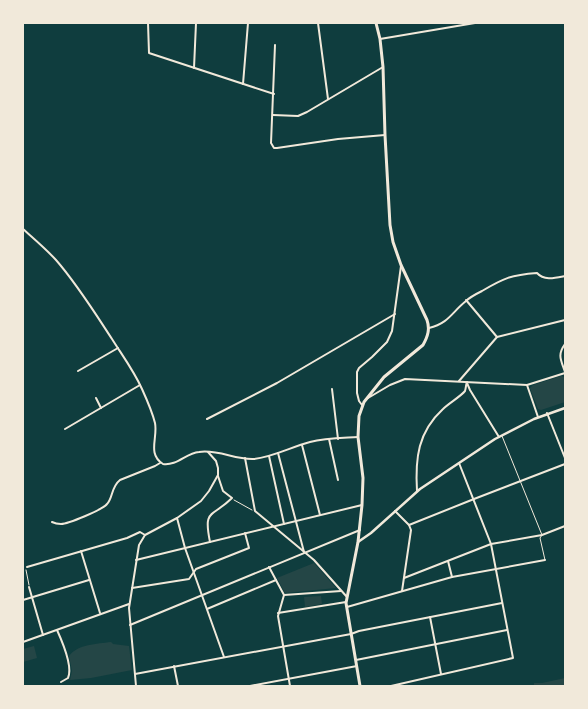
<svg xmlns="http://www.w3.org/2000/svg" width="588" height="709" viewBox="0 0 588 709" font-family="Lora,serif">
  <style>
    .green { fill: #244646 }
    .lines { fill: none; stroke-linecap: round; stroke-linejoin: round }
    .path { stroke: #f1e9da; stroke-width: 1 }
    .service { stroke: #f1e9da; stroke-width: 1 }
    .minor { stroke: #f1e9da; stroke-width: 2 }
    .tertiary { stroke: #f1e9da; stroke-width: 2.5 }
    .secondary { stroke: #f1e9da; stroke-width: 3 }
  </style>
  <rect width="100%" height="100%" fill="#0f3d3e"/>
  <g class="green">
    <polygon points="561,376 564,377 565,379 565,402 541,410 538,409 530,388 533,385"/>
    <polygon points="314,563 336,588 285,593 277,578"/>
    <polygon points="321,596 322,604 305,607 304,597"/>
    <path d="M 111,642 L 113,644 L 129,646 L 132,670 L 91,678 L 70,680 L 72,671 L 69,656 C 78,644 97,644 111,642 Z"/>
    <polygon points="34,646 37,658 23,662 23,649"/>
    <polygon points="565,678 565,686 534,686 534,683 542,683"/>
  </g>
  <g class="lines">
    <g class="path">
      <polyline points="234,500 252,510"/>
      <polyline points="26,570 29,585"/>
    </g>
    <polyline class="service" points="502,436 542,535 540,538 545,560"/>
    <g class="minor">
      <polyline points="148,23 149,53 274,94"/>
      <polyline points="318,23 328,99"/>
      <polyline points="380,39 475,23"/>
      <polyline points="275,45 271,143 274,148 277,148 338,139 385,135"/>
      <polyline points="194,68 196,23"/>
      <polyline points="243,84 248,23"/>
      <polyline points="273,115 298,116 307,112 383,67"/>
      <path d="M 23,229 C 34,239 46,249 56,260 C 77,284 95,313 112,339 C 122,355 134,371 142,389 C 147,400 152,411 155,423 C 158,438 147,454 163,464 C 177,466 186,453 199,452 C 218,449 235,460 254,459 C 273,457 291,447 310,442 C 325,438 342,438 358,437"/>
      <polyline points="466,300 497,337"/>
      <path d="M 429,328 C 449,323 451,313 466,301 C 470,297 476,294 482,291 C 504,278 511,275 537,273 C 544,281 555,278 565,276"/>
      <path d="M 565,344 C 557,355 561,360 565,372"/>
      <polyline points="78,371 118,348"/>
      <polyline points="459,381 497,337 565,320"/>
      <polyline points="467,383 470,390 499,437"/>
      <polyline points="527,385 538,417"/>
      <polyline points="332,389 338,439"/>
      <polyline points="96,398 101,408"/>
      <polyline points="368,398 390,385 405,379 527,385 565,373"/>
      <polyline points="362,405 359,401 357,393 357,372 359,368 372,357 387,342 392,331 401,266"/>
      <polyline points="547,413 565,458"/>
      <polyline points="207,419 277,383 395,314"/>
      <polyline points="65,429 140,385"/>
      <polyline points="329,439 338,480"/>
      <polyline points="302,445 320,515"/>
      <polyline points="278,453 304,552"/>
      <polyline points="269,456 284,524"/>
      <polyline points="245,458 255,511 314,560 347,597"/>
      <path d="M 417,491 C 415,458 418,432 443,409 C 449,403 460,397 465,391 C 466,388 466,384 467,382"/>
      <polyline points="395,511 409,525 411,530 402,591"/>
      <polyline points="177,518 185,548 224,657"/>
      <path d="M 52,522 C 54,523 58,524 61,524 C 68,524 102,510 107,504 C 113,498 111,487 120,480 L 155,466 L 160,463"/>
      <polyline points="409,525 474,499 565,464"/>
      <path d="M 210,542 C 203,508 212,518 232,498 L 223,491 L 218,476"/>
      <polyline points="81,551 100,613"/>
      <polyline points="136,560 362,505"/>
      <polyline points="448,561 452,577"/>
      <polyline points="27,567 127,538 140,532 145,535"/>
      <polyline points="269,567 284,595 278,616 290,686"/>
      <polyline points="404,578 491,544 542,535 565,526"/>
      <polyline points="29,587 43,635"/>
      <polyline points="132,588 189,579 196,569 249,548 245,533"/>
      <polyline points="284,595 341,591"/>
      <polyline points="23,600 89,580"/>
      <polyline points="347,607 452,577 545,560"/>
      <polyline points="207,609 276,580"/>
      <polyline points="278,613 346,602"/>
      <polyline points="430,617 441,674"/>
      <polyline points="130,625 360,530"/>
      <path d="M 57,630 C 62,641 73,667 68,678 L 61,682"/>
      <polyline points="23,642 129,604"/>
      <polyline points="356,660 507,630"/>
      <polyline points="174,666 178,686"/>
      <polyline points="135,674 351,634 359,631 502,603"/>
      <polyline points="136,686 129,608 139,545 145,535 177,518 201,501 209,491 218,475 218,468 216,461 208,452"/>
      <polyline points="250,686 357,666"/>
      <polyline points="391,686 513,658 491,544 459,463"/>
    </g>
    <polyline class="tertiary" points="358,542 371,533 420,489 495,439 534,419 565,408"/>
    <path class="secondary" d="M 360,686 L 346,603 L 358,542 L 362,505 L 363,478 L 358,437 L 359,416 L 364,402 L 384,377 L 423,345 C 428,336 430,329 427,320 L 401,265 L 393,242 L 390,225 L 385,135 L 383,67 L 380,39 L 376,23"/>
  </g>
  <rect width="588" height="709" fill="none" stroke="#f1e9da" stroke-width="48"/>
</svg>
